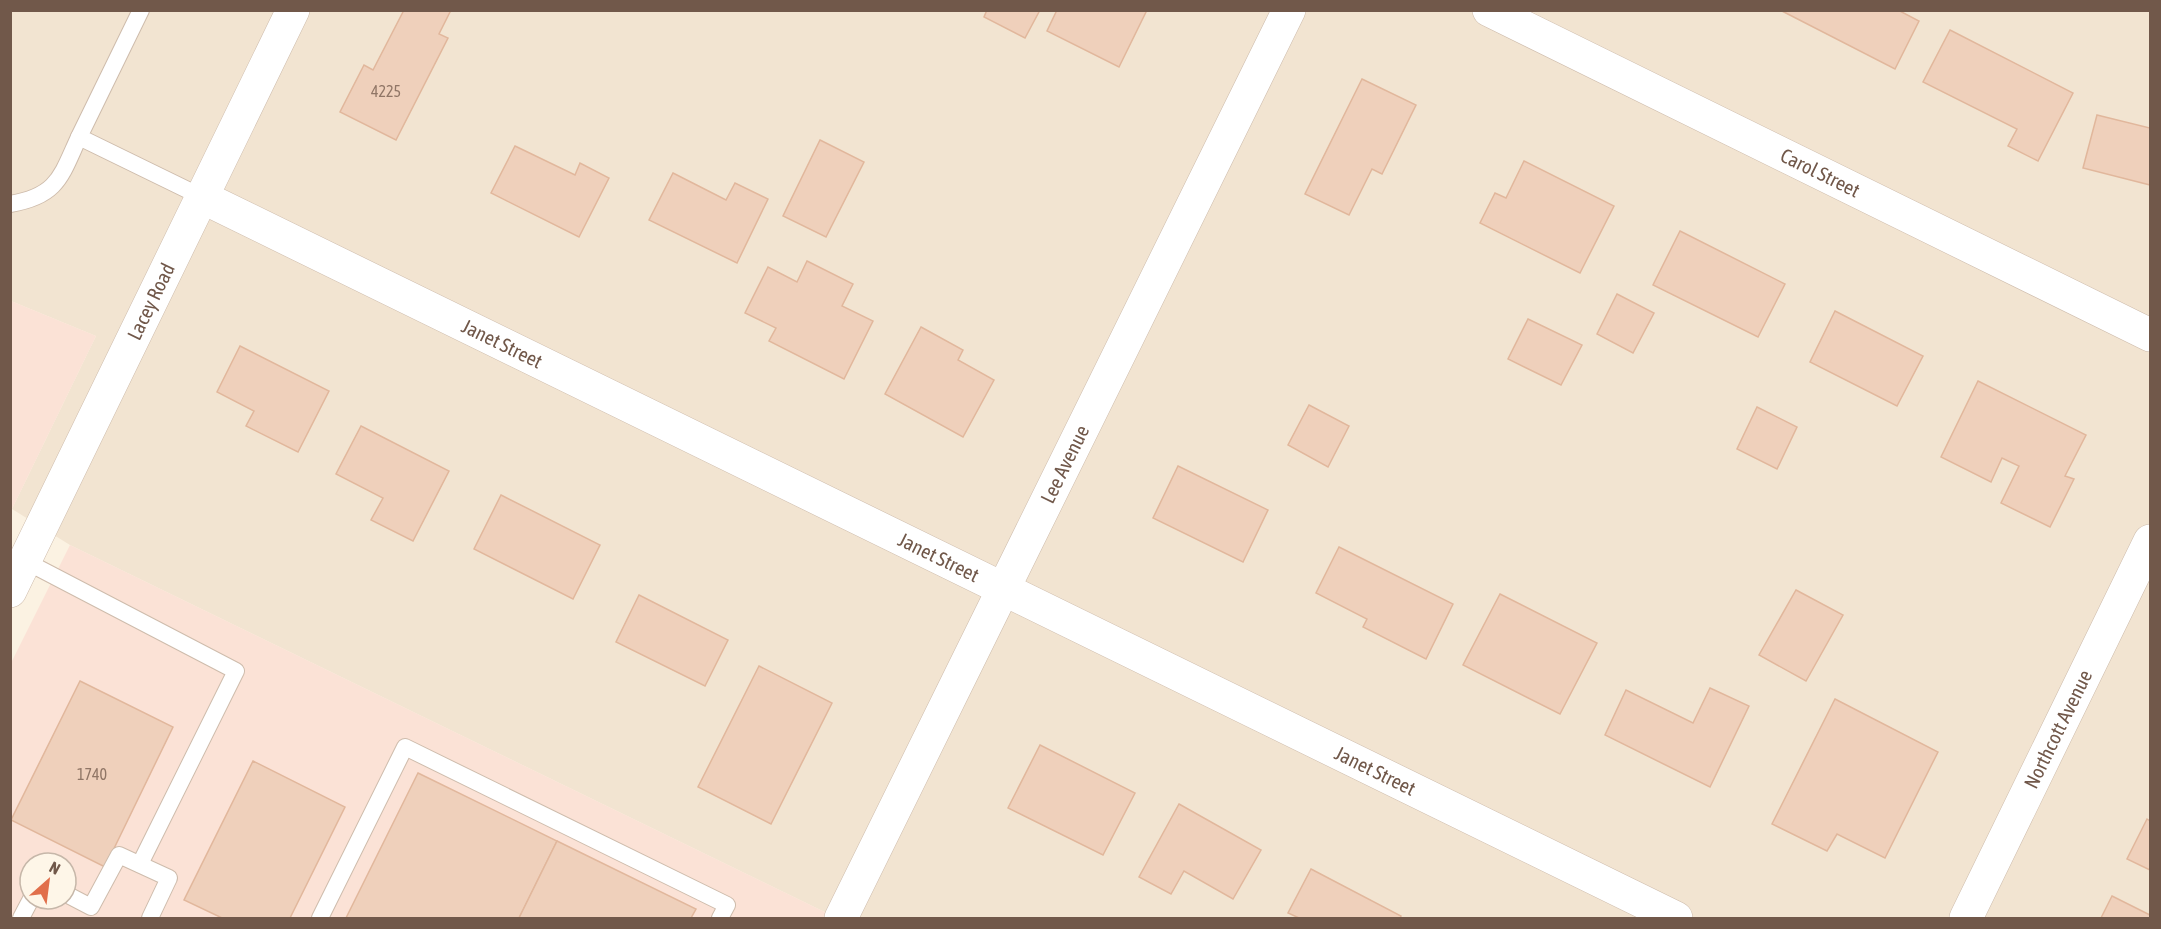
<svg xmlns="http://www.w3.org/2000/svg" width="2161" height="929" viewBox="0 0 2161 929" font-family="'Asap Condensed',sans-serif">
  <style>
    .residential { fill: #f2e4d1 }
    .commercial { fill: #fbe2d6; fill-rule: evenodd }
    .building { fill: #efd0bb; stroke: #e1b79c; stroke-width: 1.5 }
    .lines { fill: none; stroke-linecap: round; stroke-linejoin: round }
    .service-casing { stroke: #cebcac; stroke-width: 18 }
    .minor-casing { stroke: #cebcac; stroke-width: 34 }
    .service { stroke: #fff; stroke-width: 16 }
    .minor { stroke: #fff; stroke-width: 33 }
    .labels { text-anchor: middle; stroke-width: 4.5; stroke-linejoin: round; paint-order: stroke }
    .number-label { font-size: 16px; fill: #907666 }
    .street-label { font-size: 20px; fill: #71584a; stroke: #fef6e8 }
  </style>
  <rect width="100%" height="100%" fill="#fbf2e2"/>
  <polygon class="residential" points="10,11 2150,11 2150,918 837,918 70,545 12,509 96,336 11,301"/>
  <g class="commercial">
    <polygon points="11,301 96,336 11,511"/>
    <path d="M 70,545 L 837,918 L 11,918 L 10,665 ZM 30,863 L 66,863 L 66,899 L 30,899 Z"/>
  </g>
  <g class="building">
    <polygon points="404,10 451,10 439,34 448,38 396,140 340,112 364,65 373,70"/>
    <polygon points="987,10 1040,10 1025,38 984,17"/>
    <polygon points="1057,10 1147,10 1119,67 1047,31"/>
    <polygon points="1780,10 1898,10 1919,21 1895,69"/>
    <polygon points="1950,30 2073,93 2038,161 2008,146 2017,129 1923,82"/>
    <polygon points="1362,79 1416,105 1382,174 1372,169 1349,215 1305,194"/>
    <polygon points="2097,115 2150,128 2150,185 2083,168"/>
    <polygon points="820,140 864,162 826,237 783,216"/>
    <polygon points="515,146 575,175 580,163 609,178 579,237 491,193"/>
    <polygon points="1524,161 1614,206 1580,273 1480,223 1495,193 1506,198"/>
    <polygon points="673,173 726,200 735,183 768,199 737,263 649,220"/>
    <polygon points="1680,231 1785,284 1758,337 1653,285"/>
    <polygon points="807,261 853,284 842,306 873,321 844,379 769,341 776,328 745,313 768,267 797,282"/>
    <polygon points="1617,294 1654,313 1633,353 1597,334"/>
    <polygon points="1835,311 1923,356 1897,406 1810,362"/>
    <polygon points="1528,319 1582,345 1561,385 1508,359"/>
    <polygon points="921,327 963,350 958,360 994,380 963,437 885,394"/>
    <polygon points="240,346 329,391 298,452 246,426 254,411 217,392"/>
    <polygon points="1978,381 2086,435 2065,476 2074,479 2050,527 2001,503 2019,466 2002,458 1991,482 1941,457"/>
    <polygon points="1309,405 1349,426 1328,467 1288,445"/>
    <polygon points="1757,407 1797,427 1777,469 1737,449"/>
    <polygon points="361,426 449,471 413,541 371,520 383,498 336,474"/>
    <polygon points="1178,466 1268,510 1243,562 1153,518"/>
    <polygon points="501,495 600,545 573,599 474,549"/>
    <polygon points="1339,547 1453,604 1426,659 1363,627 1367,619 1316,593"/>
    <polygon points="1796,590 1843,615 1806,681 1759,655"/>
    <polygon points="1500,594 1597,643 1560,714 1463,665"/>
    <polygon points="639,595 728,640 705,686 616,642"/>
    <polygon points="759,666 832,703 771,824 698,787"/>
    <polygon points="80,681 173,727 105,867 11,820"/>
    <polygon points="1710,688 1749,706 1710,787 1605,735 1626,690 1693,723"/>
    <polygon points="1835,699 1938,752 1885,858 1837,834 1827,851 1772,824"/>
    <polygon points="1040,745 1135,793 1103,855 1008,808"/>
    <polygon points="253,761 345,807 290,918 222,918 184,900"/>
    <polygon points="418,773 557,841 519,918 346,918"/>
    <polygon points="1179,804 1261,850 1233,899 1184,871 1171,894 1139,877"/>
    <polygon points="2147,819 2150,821 2150,870 2127,859"/>
    <polygon points="557,841 696,909 691,918 519,918"/>
    <polygon points="1311,869 1401,916 1400,918 1299,918 1288,913"/>
    <polygon points="2112,896 2150,915 2150,918 2101,918"/>
  </g>
  <g class="lines">
    <g class="service-casing">
      <g id="service">
        <polyline points="141,10 79,137 202,197"/>
        <path d="M 10,204 C 58,196 61,176 79,137"/>
        <polyline points="25,561 236,671 140,864"/>
        <polyline points="66,894 91,907 119,855 169,878 150,918"/>
        <polyline points="21,918 31,899"/>
        <polyline points="320,918 405,747 727,905 720,918"/>
      </g>
    </g>
    <g class="minor-casing">
      <g id="minor">
        <path id="s1" d="M 1489,10 L 2150,335"/>
        <path id="s2" d="M 202,197 L 1676,918"/>
        <path id="s3" d="M 10,591 L 293,10"/>
        <path id="s4" d="M 841,918 L 1289,10"/>
        <path id="s5" d="M 1966,918 L 2150,541"/>
      </g>
    </g>
    <use href="#service" class="service"/>
    <use href="#minor" class="minor"/>
  </g>
  <g class="labels">
    <g class="number-label">
      <text x="386" y="97">4225</text>
      <text x="92" y="780">1740</text>
    </g>
    <g class="street-label">
      <text dy="7" stroke="none"><textPath href="#s1" startOffset="369">Carol Street</textPath></text>
      <text dy="7" stroke="none"><textPath href="#s3" startOffset="322">Lacey Road</textPath></text>
      <text dy="7" stroke="none"><textPath href="#s2" startOffset="334">Janet Street</textPath></text>
      <text dy="7" stroke="none"><textPath href="#s4" startOffset="506">Lee Avenue</textPath></text>
      <text dy="7" stroke="none"><textPath href="#s2" startOffset="820">Janet Street</textPath></text>
      <text dy="7" stroke="none"><textPath href="#s5" startOffset="210">Northcott Avenue</textPath></text>
      <text dy="7" stroke="none"><textPath href="#s2" startOffset="1306">Janet Street</textPath></text>
    </g>
  </g>
  <rect width="2161" height="929" fill="none" stroke="#71584a" stroke-width="24"/>
  <g transform="translate(48 881) rotate(28)"><circle r="28" fill="#fef6e8" stroke="#c6b7a9" stroke-width="1.5"/>
  <path d="M0-4.5L10 22L0 15L-10 22Z" fill="#e16f4b"/>
  <text y="-9" font-size="16" font-weight="bold" text-anchor="middle" fill="#71584a">N</text>
  </g>
</svg>
